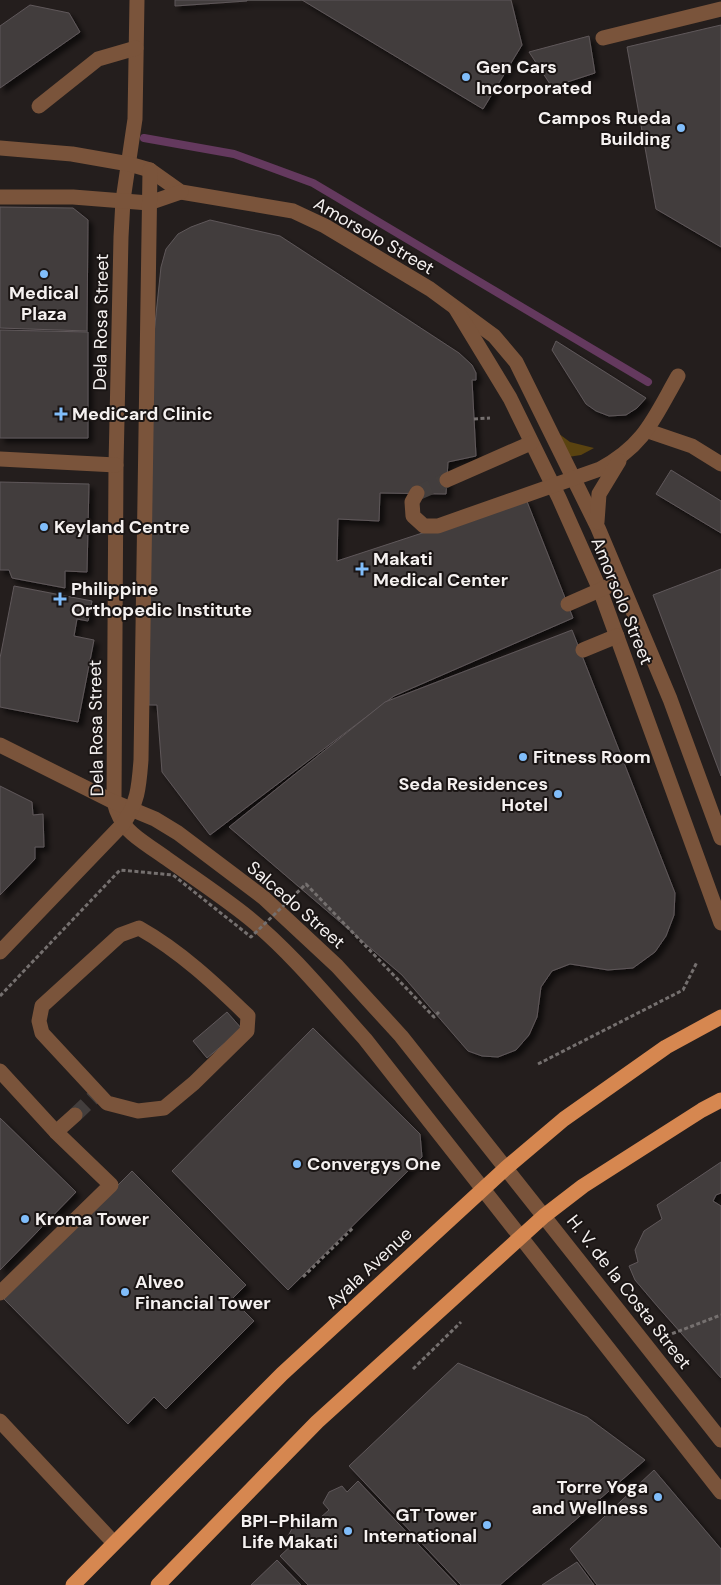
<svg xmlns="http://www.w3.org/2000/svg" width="721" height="1585" viewBox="0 0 721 1585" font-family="'DM Sans',sans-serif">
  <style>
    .green { fill: #5a4310 }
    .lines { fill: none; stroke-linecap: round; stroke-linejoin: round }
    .stream { stroke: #64395e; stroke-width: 8 }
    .building { fill: #433d3e; stroke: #5f585a; filter: url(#shadow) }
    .minor-tunnel { stroke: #433e3d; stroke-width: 15; stroke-dasharray: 15 8; stroke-linecap: butt }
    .path { stroke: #75706f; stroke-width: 3; stroke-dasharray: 4 2.5; stroke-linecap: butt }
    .minor { stroke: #7a543b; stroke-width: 15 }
    .major { stroke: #d68750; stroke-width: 15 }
    .path-bridge { stroke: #75706f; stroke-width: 3; stroke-dasharray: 4 2.5; stroke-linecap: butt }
    .poi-dot { fill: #80bdfa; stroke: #1a1514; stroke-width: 2 }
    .labels { text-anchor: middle; stroke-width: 4; stroke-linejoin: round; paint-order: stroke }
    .poi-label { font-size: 18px; font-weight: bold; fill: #f5f1f0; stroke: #1a1514; text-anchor: start }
    .street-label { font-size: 18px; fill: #f5f1f0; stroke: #1a1514 }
  </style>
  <defs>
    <filter id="shadow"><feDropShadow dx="4.5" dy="4.5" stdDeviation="2.5" flood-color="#0009"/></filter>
  </defs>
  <rect width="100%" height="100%" fill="#241e1d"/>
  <polygon class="green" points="547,425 570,442 594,448 581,455 568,457"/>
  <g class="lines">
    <polyline class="stream" points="144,138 234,154 313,183 648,382"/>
  </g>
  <g class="building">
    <polygon points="175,0 247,0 247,1 175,6"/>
    <polygon points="247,0 511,0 522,45 483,109 302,0"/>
    <polygon points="30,5 69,13 80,32 0,88 0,26"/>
    <polygon points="721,25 721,247 656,209 627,47"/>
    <polygon points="589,36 595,73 552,87 529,52"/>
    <polygon points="0,207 73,208 88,220 87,331 0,328"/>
    <polygon points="210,220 280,236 459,353 472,365 476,373 476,380 472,380 476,456 448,462 446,494 380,493 379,521 338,519 337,561 526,499 573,618 394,696 210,835 162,772 157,705 149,705 149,381 161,267 166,249 178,234 191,227"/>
    <polygon points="0,330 88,332 88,438 0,438"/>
    <polygon points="556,341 646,398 637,408 626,415 609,416 596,411 586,404 552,350"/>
    <polygon points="671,470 721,501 721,533 656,494"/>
    <polygon points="0,482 89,484 87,572 65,571 65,588 12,578 9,570 0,570"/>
    <polygon points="721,569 721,776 653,595"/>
    <polygon points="14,586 92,601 88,621 77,619 74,636 94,640 78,722 0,707 0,658"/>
    <polygon points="572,630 675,893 674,915 666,936 655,952 633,968 608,970 570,964 552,971 541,987 537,1017 529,1035 516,1050 498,1057 482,1056 468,1051 402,975 229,827 385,702"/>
    <polygon points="0,786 32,802 33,815 43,814 44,847 35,847 35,859 0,895"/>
    <polygon points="227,1012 242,1029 207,1058 193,1041"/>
    <polygon points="313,1028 420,1134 422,1157 288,1290 172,1171"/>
    <polygon points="0,1118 76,1192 0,1270"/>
    <polygon points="721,1162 721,1193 716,1195 713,1201 721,1206 721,1378 658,1307 635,1280 629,1266 638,1262 635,1250 644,1231 662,1219 657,1205"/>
    <polygon points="132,1171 246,1285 232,1299 254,1321 166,1409 154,1397 128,1424 4,1299"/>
    <polygon points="458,1363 587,1417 645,1460 500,1585 461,1585 349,1466"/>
    <polygon points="654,1470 721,1549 721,1585 597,1585 570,1549"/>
    <polygon points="358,1481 457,1585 308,1585 280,1556 294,1543 288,1536 294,1525 307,1518 312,1525 329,1510 323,1503 329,1492 342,1486 347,1492"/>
    <polygon points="277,1560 301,1585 251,1585"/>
    <polygon points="577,1562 594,1585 542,1585"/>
  </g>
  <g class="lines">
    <g class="minor-tunnel">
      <polyline points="417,493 447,480"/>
      <polyline points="75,1115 97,1094"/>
    </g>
    <g class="path">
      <polyline points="474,419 490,418"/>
      <polyline points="538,1064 683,990 697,962"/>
      <polyline points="303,1277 354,1227"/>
      <polyline points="666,1336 721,1315"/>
      <polyline points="413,1369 461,1322"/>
    </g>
    <g class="minor">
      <path d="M 137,0 L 135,119 L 123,200 L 121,237 L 116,465 L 114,802 C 122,834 142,840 166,858 C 194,878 223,897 249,918 C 291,952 329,999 365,1039 L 721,1492"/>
      <polyline points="603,38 721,9"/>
      <polyline points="39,106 98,59 136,48"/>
      <polyline points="0,148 72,154 129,164 150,170 181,192 293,211 325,226 430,289 494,336 516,362 598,528 670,699 721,838"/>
      <polyline points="0,197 73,197 149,203 181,192"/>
      <polyline points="456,309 510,398 559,498 600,590 721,923"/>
      <polyline points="648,431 692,446 721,464"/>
      <polyline points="0,459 116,465"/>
      <polyline points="447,480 531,443"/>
      <path d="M 417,493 L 412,502 L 413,516 L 424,526 L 438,526 L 600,469 C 645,445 654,418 678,376"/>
      <polyline points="597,522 599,494 619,461"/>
      <polyline points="568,604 609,586"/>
      <polyline points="583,650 617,636"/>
      <polyline points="0,745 114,802 155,819 178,833 264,898 337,966 401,1036 721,1440"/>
      <path d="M 139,928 C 180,951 215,984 248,1016 L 247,1031 L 194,1083 L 164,1108 L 138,1111 L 107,1103 L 42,1033 L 39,1021 L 42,1006 L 120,935 Z"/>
      <path d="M 0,952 L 122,825 C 138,804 139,786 141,760 L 150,170"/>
      <polyline points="0,1071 56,1132 111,1185 0,1293"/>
      <polyline points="56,1132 75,1115"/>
      <polyline points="0,1421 114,1543"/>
    </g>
    <g class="major">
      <polyline points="73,1585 282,1374 506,1168 564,1119 666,1047 721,1017"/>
      <polyline points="158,1585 317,1422 544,1216 583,1186 702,1110 721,1100"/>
    </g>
    <polyline class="path-bridge" points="0,996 120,870 173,875 251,937 306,884 434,1017 439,1012"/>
  </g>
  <g class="poi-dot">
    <circle cx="466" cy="77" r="5"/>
    <circle cx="681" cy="128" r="5"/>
    <circle cx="44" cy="274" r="5"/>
    <path d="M58.5 406.5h5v5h5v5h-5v5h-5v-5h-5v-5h5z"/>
    <circle cx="44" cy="527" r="5"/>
    <path d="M359.5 561.5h5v5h5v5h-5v5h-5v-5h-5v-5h5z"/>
    <path d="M57.5 591.5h5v5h5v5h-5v5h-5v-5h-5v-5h5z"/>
    <circle cx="523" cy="757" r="5"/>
    <circle cx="558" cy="794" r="5"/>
    <circle cx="297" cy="1164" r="5"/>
    <circle cx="25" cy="1219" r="5"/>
    <circle cx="125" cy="1292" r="5"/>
    <circle cx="658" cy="1497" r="5"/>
    <circle cx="487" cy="1525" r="5"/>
    <circle cx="348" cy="1531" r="5"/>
  </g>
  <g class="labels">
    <g class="poi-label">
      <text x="476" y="73">Gen Cars<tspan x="476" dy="21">Incorporated</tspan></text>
      <text x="671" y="124" text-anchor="end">Campos Rueda<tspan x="671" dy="21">Building</tspan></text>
      <text x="44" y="299" text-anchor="middle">Medical<tspan x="44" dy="21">Plaza</tspan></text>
      <text x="72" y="420">MediCard Clinic</text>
      <text x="54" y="533">Keyland Centre</text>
      <text x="373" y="565">Makati<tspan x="373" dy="21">Medical Center</tspan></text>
      <text x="71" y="595">Philippine<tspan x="71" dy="21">Orthopedic Institute</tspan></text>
      <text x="533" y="763">Fitness Room</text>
      <text x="548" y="790" text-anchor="end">Seda Residences<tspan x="548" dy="21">Hotel</tspan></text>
      <text x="307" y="1170">Convergys One</text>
      <text x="35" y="1225">Kroma Tower</text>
      <text x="135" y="1288">Alveo<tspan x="135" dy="21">Financial Tower</tspan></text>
      <text x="648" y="1493" text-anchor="end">Torre Yoga<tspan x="648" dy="21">and Wellness</tspan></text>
      <text x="477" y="1521" text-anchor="end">GT Tower<tspan x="477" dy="21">International</tspan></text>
      <text x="338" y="1527" text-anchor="end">BPI-Philam<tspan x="338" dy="21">Life Makati</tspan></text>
    </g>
    <g class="street-label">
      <text transform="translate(374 236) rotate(30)" y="6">Amorsolo Street</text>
      <text transform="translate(101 322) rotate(-89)" y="6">Dela Rosa Street</text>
      <text transform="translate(622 601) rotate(68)" y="6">Amorsolo Street</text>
      <text transform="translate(96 728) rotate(-91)" y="6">Dela Rosa Street</text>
      <text transform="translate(296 905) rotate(41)" y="6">Salcedo Street</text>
      <text transform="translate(369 1268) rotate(-43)" y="6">Ayala Avenue</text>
      <text transform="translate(629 1292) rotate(52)" y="6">H. V. de la Costa Street</text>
    </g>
  </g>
</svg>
